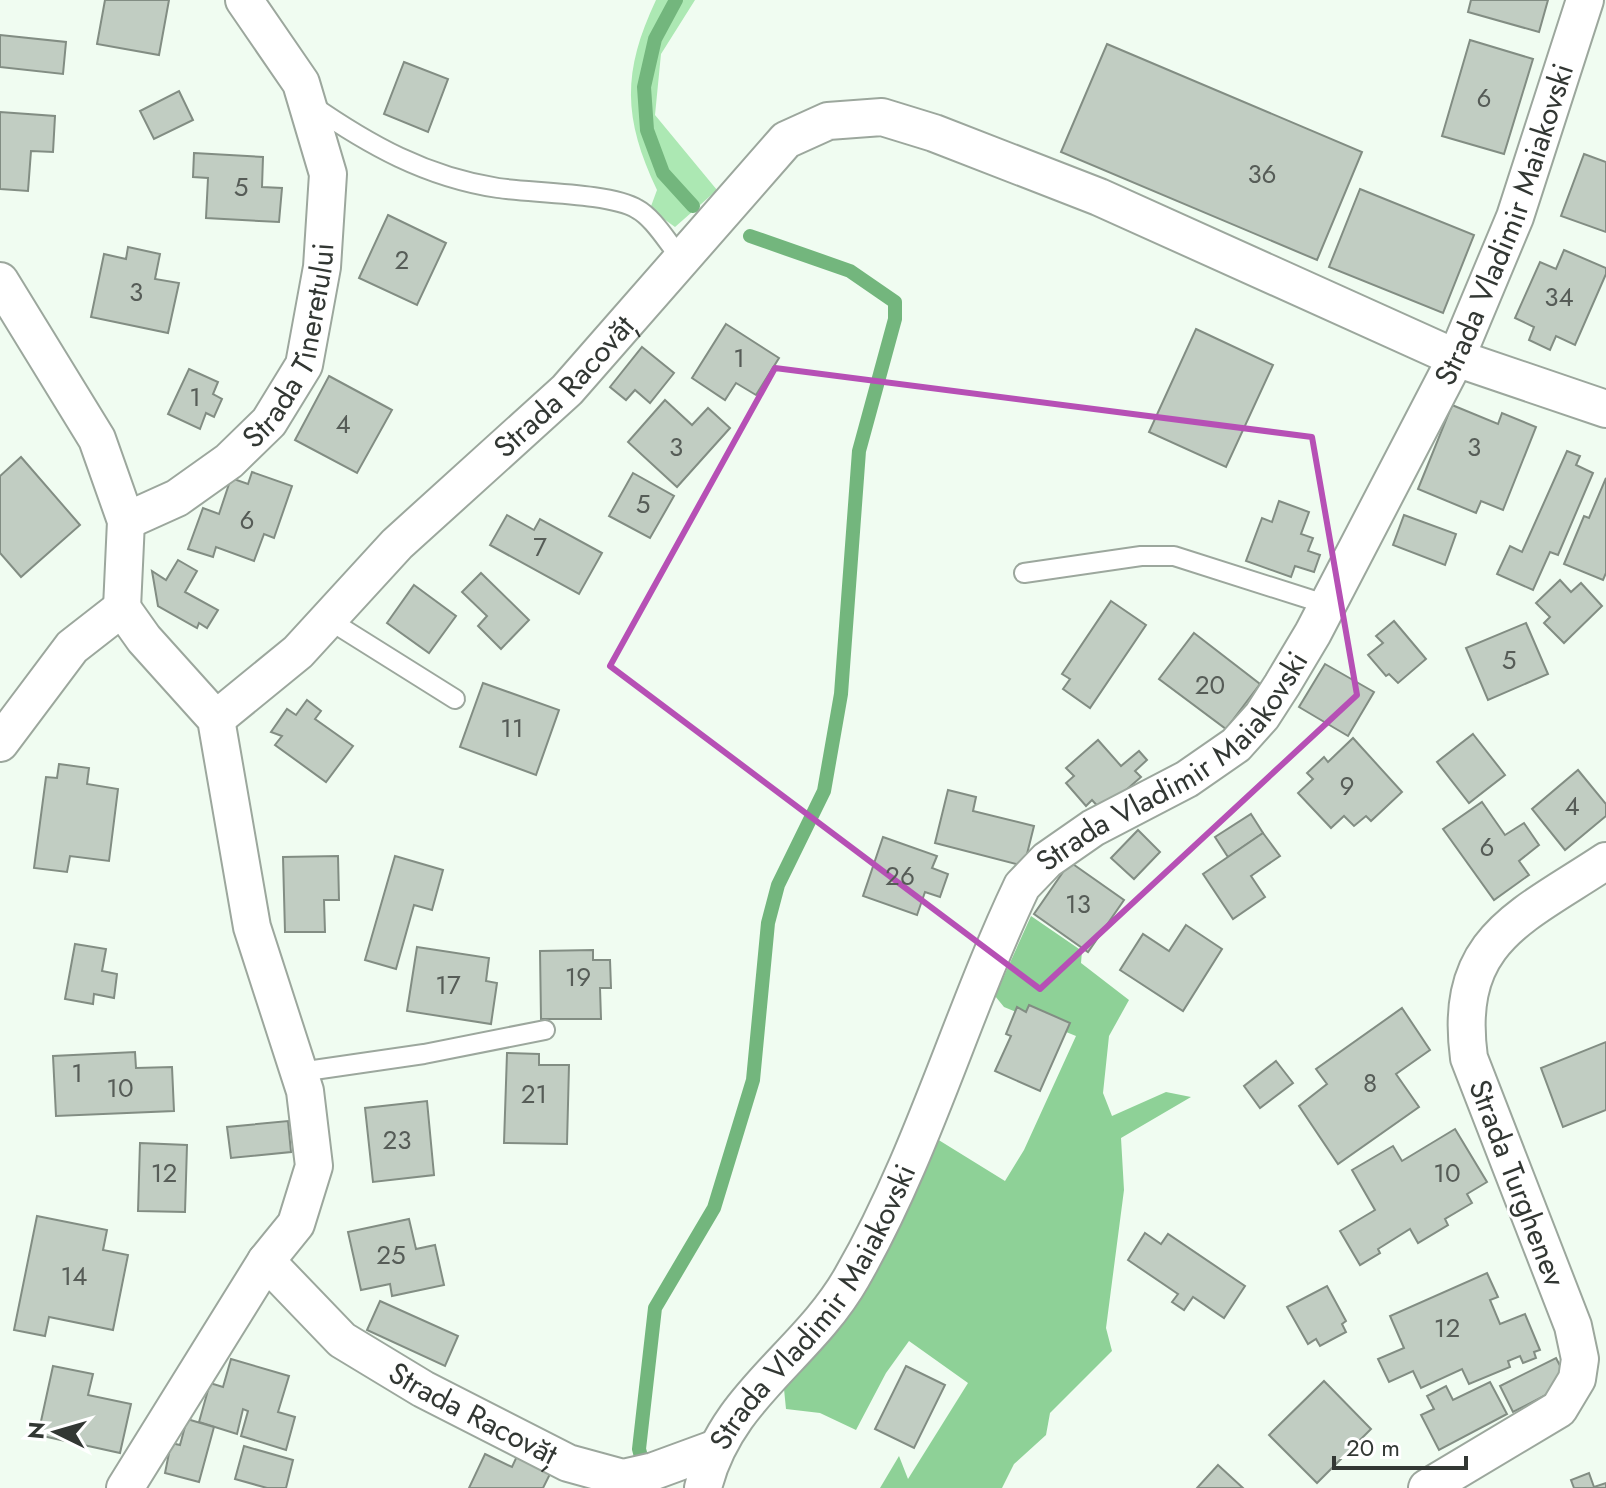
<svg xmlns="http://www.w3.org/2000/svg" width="1606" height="1488" viewBox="0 0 1606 1488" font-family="Jost,sans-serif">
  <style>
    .green { fill: #ace8b3 }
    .forest { fill: #8ed197 }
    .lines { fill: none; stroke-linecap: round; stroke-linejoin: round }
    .stream { stroke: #73b67d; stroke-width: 14 }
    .building { fill: #c1cdc2; stroke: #828d83; stroke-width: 2 }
    .service-casing { stroke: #9ca79d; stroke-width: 22 }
    .minor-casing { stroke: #9ca79d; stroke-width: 40 }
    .service { stroke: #fff; stroke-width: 18 }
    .minor { stroke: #fff; stroke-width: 36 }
    .marked { fill: none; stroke: #b650b5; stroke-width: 6; stroke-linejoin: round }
    .labels { text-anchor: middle; stroke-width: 6; stroke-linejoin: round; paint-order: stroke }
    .number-label { font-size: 26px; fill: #565c57 }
    .street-label { font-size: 30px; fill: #323733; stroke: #fff }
  </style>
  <rect width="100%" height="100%" fill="#f0fcf1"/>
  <path class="green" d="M 656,0 L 695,0 L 661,54 L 655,115 L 717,190 L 675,227 L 650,209 L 657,190 C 623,118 622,72 656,0 Z"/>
  <polygon class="forest" points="1031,916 1082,951 1081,963 1129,1000 1109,1036 1103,1093 1112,1116 1166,1092 1191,1097 1121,1138 1124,1190 1106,1328 1112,1351 1050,1413 1046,1435 1014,1464 1002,1488 880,1488 899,1456 908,1479 968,1383 909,1341 886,1373 856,1430 820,1413 786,1409 783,1379 937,1139 1005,1181 1024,1150 1076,1036 1004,1007 995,996"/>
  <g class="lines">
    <g class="stream">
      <polyline points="676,0 655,39 644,87 647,130 663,173 693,206"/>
      <polyline points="645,1472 639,1449 655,1308 714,1208 753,1080 768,923 778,885 824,791 841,694 859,451 895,319 895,302 850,271 750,236"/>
    </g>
  </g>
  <g class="building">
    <polygon points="105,0 169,0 159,55 97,44"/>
    <polygon points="1471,0 1548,0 1539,32 1468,12"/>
    <polygon points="0,35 66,42 63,74 0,67"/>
    <polygon points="1470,40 1533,59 1504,154 1442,136"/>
    <polygon points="1107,44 1362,152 1317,260 1061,152"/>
    <polygon points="404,62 448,79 428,132 384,114"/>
    <polygon points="179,91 193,120 154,139 140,111"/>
    <polygon points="0,112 55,116 53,152 31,151 28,191 0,189"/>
    <polygon points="194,153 263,157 262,187 282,188 279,222 206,218 208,178 193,177"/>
    <polygon points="1584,154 1606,162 1606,232 1561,216"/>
    <polygon points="1360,189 1474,235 1443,313 1329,267"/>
    <polygon points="388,215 446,243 417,305 359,278"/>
    <polygon points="128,247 160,254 155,279 179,283 168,333 91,317 104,254 126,259"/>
    <polygon points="1564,250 1606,268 1606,274 1575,345 1556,336 1550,350 1529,340 1534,327 1515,318 1540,262 1556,269"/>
    <polygon points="726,324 779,358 756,395 736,383 725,400 692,378"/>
    <polygon points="1196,329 1273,365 1226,467 1149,432"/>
    <polygon points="642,347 674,373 650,403 635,390 626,400 610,387"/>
    <polygon points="189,369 218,382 213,394 222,399 214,417 206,413 200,429 168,414"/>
    <polygon points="329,376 392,410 357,473 295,440"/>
    <polygon points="665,400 692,425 708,408 730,428 677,487 628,442"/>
    <polygon points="1452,405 1498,424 1502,413 1536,427 1503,510 1481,501 1476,513 1418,489"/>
    <polygon points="1567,451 1580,456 1576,465 1593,473 1558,555 1550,552 1533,590 1497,574 1510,546 1522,552"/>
    <polygon points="21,457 80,525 21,577 0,553 0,476"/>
    <polygon points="252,472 292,486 274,538 264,534 254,561 216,547 213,557 188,549 203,508 219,514 231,478 248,484"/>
    <polygon points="633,473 674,496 650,538 609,516"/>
    <polygon points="1606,478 1606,573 1603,580 1564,564 1584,516 1589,518"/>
    <polygon points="1279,501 1309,512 1301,534 1313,538 1308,551 1320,555 1314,572 1295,566 1291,577 1246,561 1262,518 1272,522"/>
    <polygon points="507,515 534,530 540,519 602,553 579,594 490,545"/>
    <polygon points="1404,515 1456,534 1445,565 1393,545"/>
    <polygon points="178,560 197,571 185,592 218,610 207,628 199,623 197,628 158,606 152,571 166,580"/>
    <polygon points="481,573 529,620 501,649 478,626 487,616 462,592"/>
    <polygon points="1560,580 1571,592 1581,583 1602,606 1564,643 1544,623 1550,617 1536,603"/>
    <polygon points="414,585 456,616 429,653 387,623"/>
    <polygon points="1111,601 1146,625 1090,708 1063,689 1070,679 1062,674"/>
    <polygon points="1394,621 1426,659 1398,683 1389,674 1386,676 1368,655 1383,643 1376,636"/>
    <polygon points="1526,623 1548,674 1488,700 1466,648"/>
    <polygon points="1194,633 1260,684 1226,729 1159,679"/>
    <polygon points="1325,664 1374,692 1348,736 1299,707"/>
    <polygon points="483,683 559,710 536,775 460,747"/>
    <polygon points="307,700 321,711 315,719 353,746 326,782 275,745 282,736 271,732 287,709 296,715"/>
    <polygon points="1473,734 1505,775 1469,803 1437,762"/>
    <polygon points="1353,738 1402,792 1371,821 1366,816 1354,826 1344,816 1331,828 1298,793 1313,779 1307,773 1324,757 1328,762"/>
    <polygon points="1098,740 1121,766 1139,751 1147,760 1135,771 1141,777 1102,811 1092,800 1086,806 1066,783 1074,776 1066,768"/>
    <polygon points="59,764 89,768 87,784 118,789 109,861 70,856 67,872 34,868 46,777 57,778"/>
    <polygon points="1578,770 1606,804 1606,816 1565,850 1532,809"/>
    <polygon points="948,790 976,797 973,811 1034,826 1024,866 935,843"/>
    <polygon points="1482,802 1505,835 1524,823 1539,845 1519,861 1529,875 1494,900 1443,829"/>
    <polygon points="1251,814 1263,833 1228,857 1215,837"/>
    <polygon points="1138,830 1160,852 1134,879 1111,858"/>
    <polygon points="1263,833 1280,856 1251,876 1265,897 1233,919 1203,874"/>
    <polygon points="883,837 937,856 932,868 948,874 940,897 925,892 917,915 863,896"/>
    <polygon points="338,856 339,900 324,900 325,932 285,932 283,857"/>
    <polygon points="395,856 443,870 432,910 414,905 396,969 365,960"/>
    <polygon points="1070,862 1124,900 1088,952 1034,914"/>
    <polygon points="1186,925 1222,949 1183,1011 1120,970 1143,934 1169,951"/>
    <polygon points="75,944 106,949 102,971 117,974 114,998 94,994 93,1004 65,999"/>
    <polygon points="417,947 489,958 486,981 497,983 491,1024 407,1011"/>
    <polygon points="593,950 593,960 610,960 611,988 600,988 601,1019 541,1019 540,951"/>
    <polygon points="1029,1005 1070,1023 1040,1091 995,1071 1011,1036 1006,1034 1017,1007 1026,1012"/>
    <polygon points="1402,1008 1430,1050 1396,1074 1419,1107 1338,1164 1299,1106 1327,1084 1316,1069"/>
    <polygon points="1606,1042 1606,1110 1563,1127 1541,1068"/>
    <polygon points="135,1052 136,1068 172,1067 174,1111 56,1116 53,1056"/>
    <polygon points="507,1053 539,1054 539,1065 569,1065 567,1144 504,1143"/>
    <polygon points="1276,1061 1293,1083 1260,1108 1244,1086"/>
    <polygon points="427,1101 434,1175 373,1182 365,1108"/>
    <polygon points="288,1121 291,1152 231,1158 227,1127"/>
    <polygon points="1455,1129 1487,1182 1467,1194 1472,1203 1445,1219 1448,1225 1418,1243 1410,1229 1378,1249 1380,1253 1360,1265 1340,1231 1375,1210 1352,1170 1393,1146 1402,1161"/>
    <polygon points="140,1143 187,1145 185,1212 138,1211"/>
    <polygon points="37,1216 107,1230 103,1250 128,1255 113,1330 49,1317 45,1336 14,1330"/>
    <polygon points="409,1219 416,1249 435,1245 444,1285 392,1296 390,1284 361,1290 348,1232"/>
    <polygon points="1145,1233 1161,1244 1168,1234 1245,1286 1224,1318 1193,1297 1184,1310 1172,1302 1178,1294 1128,1260"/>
    <polygon points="1487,1273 1498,1297 1490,1300 1500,1324 1525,1314 1540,1350 1534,1352 1536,1358 1523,1363 1520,1356 1508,1361 1510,1367 1469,1384 1462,1369 1421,1388 1413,1371 1389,1382 1378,1359 1404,1348 1390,1316"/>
    <polygon points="1327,1286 1346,1321 1342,1324 1346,1332 1320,1346 1316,1339 1308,1344 1287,1307"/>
    <polygon points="380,1301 458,1336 445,1366 367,1330"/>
    <polygon points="1556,1358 1569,1383 1513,1412 1500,1386"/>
    <polygon points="231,1359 289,1376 278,1412 295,1417 286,1450 241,1436 248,1411 243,1409 237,1434 199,1422 210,1383 223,1387"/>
    <polygon points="53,1366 93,1374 88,1395 131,1404 120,1453 38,1435"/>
    <polygon points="906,1366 945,1385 914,1448 875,1429"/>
    <polygon points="1324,1381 1371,1429 1317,1483 1269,1435"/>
    <polygon points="1490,1382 1507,1414 1439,1450 1421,1415 1434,1409 1427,1396 1446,1386 1453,1400"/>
    <polygon points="187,1419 214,1427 199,1482 165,1473 171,1443 180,1445"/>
    <polygon points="244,1446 293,1460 286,1488 267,1488 235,1479"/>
    <polygon points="485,1454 512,1467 518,1454 552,1470 543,1488 469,1488"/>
    <polygon points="1218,1465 1243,1488 1197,1488"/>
    <polygon points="1589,1473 1594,1487 1606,1483 1606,1488 1574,1488 1571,1480"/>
  </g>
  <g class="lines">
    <g class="service-casing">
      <g id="service">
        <path d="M 310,104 C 369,145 426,177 498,188 C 532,193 611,193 637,209 C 654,218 669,245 682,259"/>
        <polyline points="1024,573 1141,556 1174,556 1328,605"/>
        <polyline points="329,620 455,699"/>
        <polyline points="300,1072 424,1054 545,1030"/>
      </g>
    </g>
    <g class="minor-casing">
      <g id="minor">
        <polyline points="0,281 97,439 126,521 122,608"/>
        <path id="s1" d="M 126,521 L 177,498 L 229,461 L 269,422 L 304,365 L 322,267 L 328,174 L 301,83 L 244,0"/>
        <polyline points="122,608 144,639 216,719 252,927 305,1091 314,1166 296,1224 266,1261 125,1488"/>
        <path id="s2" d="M 216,719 L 298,652 L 397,544 L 567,390 L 786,140 L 828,121 L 882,117 L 934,133 L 1099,197 L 1456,358 L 1606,409"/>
        <polyline points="0,743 72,647 122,608"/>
        <path id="s3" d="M 266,1261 L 342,1340 L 423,1389 L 568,1463 L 623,1478 L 654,1471 L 714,1449"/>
        <path id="s4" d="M 703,1488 C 725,1396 807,1356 852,1277 C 923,1154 961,1014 1022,886 L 1047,860 L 1093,828 L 1187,779 L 1236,745 L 1262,716 L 1282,685 L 1313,633 L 1456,358 L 1515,217 L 1585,0"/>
        <path d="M 1427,1488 L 1559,1409 L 1577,1379 L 1580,1359 L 1573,1326 L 1469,1058 C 1453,940 1520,918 1606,861"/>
      </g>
    </g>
    <use href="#service" class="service"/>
    <use href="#minor" class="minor"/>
  </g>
  <path class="marked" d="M 775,368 L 1312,437 L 1357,695 L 1040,989 L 610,666 Z"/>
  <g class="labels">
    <g class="number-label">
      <text x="1484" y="107">6</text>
      <text x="1262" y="183">36</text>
      <text x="241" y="196">5</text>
      <text x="402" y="269">2</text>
      <text x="136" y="301">3</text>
      <text x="1559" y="306">34</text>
      <text x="739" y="367">1</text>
      <text x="195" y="406">1</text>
      <text x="343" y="433">4</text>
      <text x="676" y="456">3</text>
      <text x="1474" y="456">3</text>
      <text x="643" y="513">5</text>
      <text x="247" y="529">6</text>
      <text x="540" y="556">7</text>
      <text x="1509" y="669">5</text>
      <text x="1210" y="694">20</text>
      <text x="512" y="737">11</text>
      <text x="1347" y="795">9</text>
      <text x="1572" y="815">4</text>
      <text x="1487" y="856">6</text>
      <text x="900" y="885">26</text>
      <text x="1078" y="913">13</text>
      <text x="578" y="986">19</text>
      <text x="448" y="994">17</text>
      <text x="77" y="1082">1</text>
      <text x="1370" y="1092">8</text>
      <text x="120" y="1097">10</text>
      <text x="534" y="1103">21</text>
      <text x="397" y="1149">23</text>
      <text x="164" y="1182">12</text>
      <text x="1447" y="1182">10</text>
      <text x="391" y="1264">25</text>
      <text x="74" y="1285">14</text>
      <text x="1447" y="1337">12</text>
    </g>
    <g class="street-label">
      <text dy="10" stroke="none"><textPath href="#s4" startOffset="1534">Strada Vladimir Maiakovski</textPath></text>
      <text dy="10" stroke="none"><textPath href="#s1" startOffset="256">Strada Tineretului</textPath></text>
      <text dy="10" stroke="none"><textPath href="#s2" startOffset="482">Strada Racovăț</textPath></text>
      <text dy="10" stroke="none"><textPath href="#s4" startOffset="886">Strada Vladimir Maiakovski</textPath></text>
      <text transform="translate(1517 1183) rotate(69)" y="10">Strada Turghenev</text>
      <text dy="10" stroke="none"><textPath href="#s4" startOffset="214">Strada Vladimir Maiakovski</textPath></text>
      <text dy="10" stroke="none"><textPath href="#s3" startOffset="260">Strada Racovăț</textPath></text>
    </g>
  </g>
  <g transform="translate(56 1432) rotate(275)" stroke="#ffffff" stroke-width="6" paint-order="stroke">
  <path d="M0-6L14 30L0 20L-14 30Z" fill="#323733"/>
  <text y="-12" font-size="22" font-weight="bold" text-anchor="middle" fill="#323733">N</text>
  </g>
  <path d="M1334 1456v12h132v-12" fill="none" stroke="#323733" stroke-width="4"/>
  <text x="1346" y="1456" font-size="24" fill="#323733" stroke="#ffffff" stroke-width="6" paint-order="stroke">20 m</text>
</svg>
